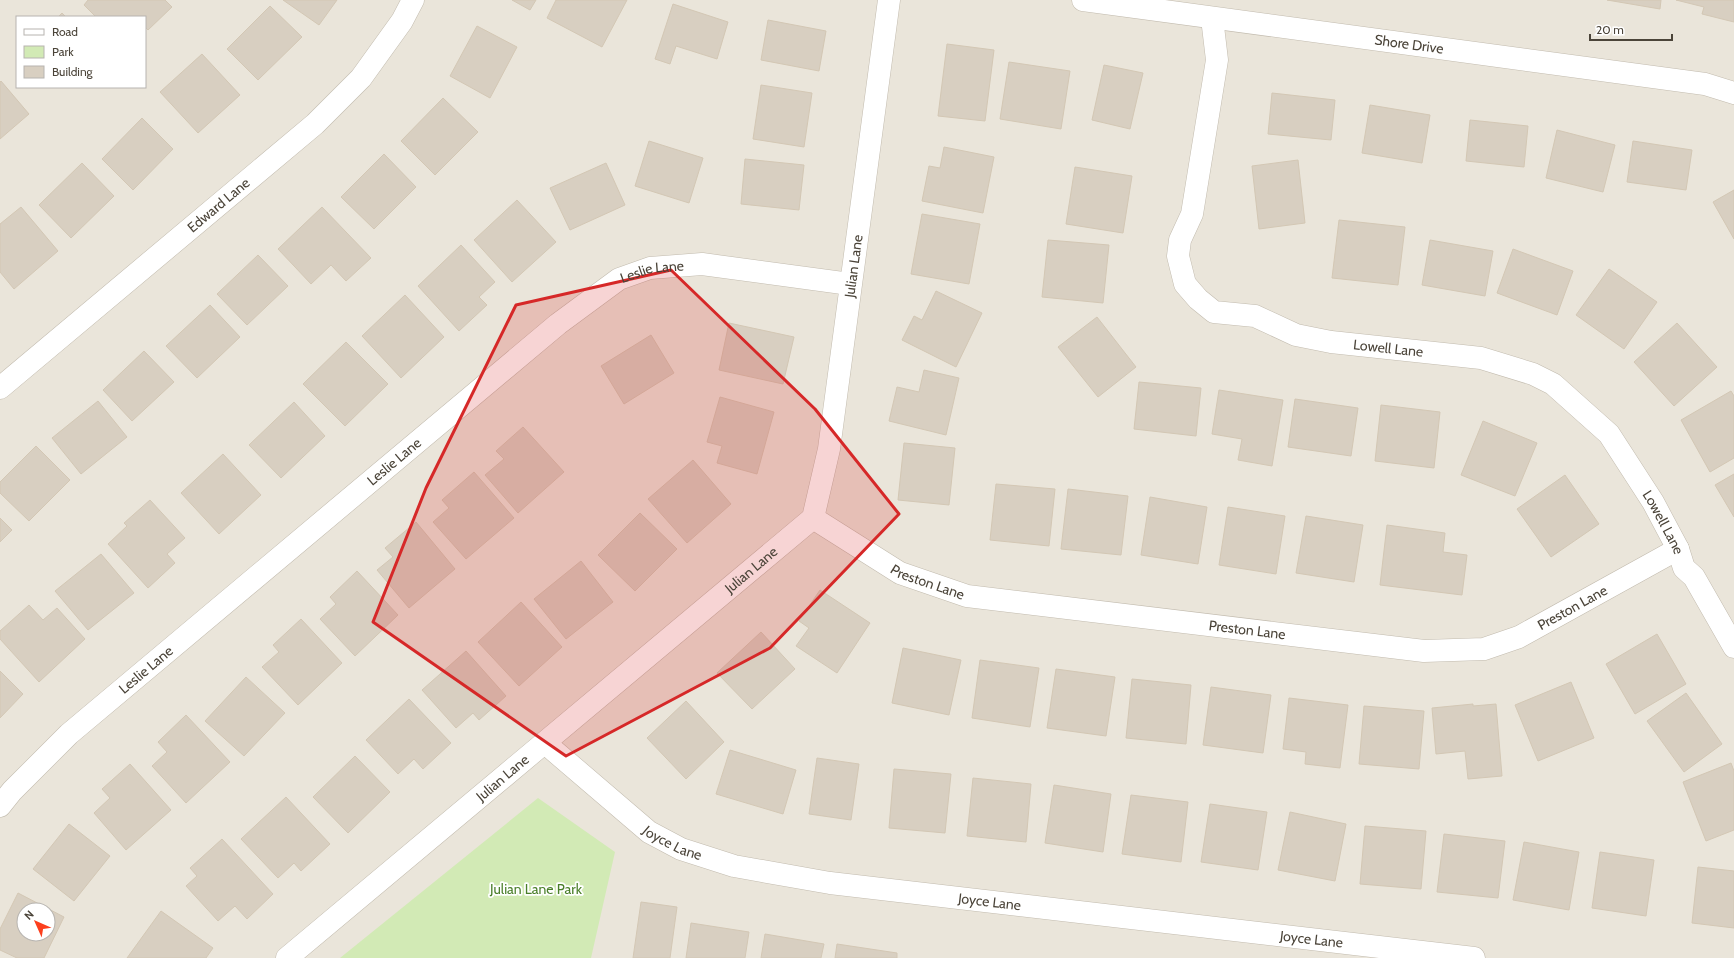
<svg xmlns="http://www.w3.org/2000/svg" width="1734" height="958" viewBox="0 0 1734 958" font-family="Cabin,sans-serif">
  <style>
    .residential { fill: #eae5da; fill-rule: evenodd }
    .green { fill: #d2eab5 }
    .building { fill: #d8cfc1; stroke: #d3c7b4; fill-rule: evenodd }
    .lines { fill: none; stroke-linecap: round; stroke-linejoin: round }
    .minor-casing { stroke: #c2bbae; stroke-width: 23 }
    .minor { stroke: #fff; stroke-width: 22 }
    .marked { fill: #d62828; fill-opacity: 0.2; stroke: #d62828; stroke-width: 3; stroke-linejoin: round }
    .labels { text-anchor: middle; stroke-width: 3.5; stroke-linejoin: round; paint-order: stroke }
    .street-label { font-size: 14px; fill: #4b4439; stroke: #fff }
    .park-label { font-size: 14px; fill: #4a7f2a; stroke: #fff }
  </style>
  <rect width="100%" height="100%" fill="#f6f3ec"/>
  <path class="residential" d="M 0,0 L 1734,0 L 1734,958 L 0,958 ZM 17,17 L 145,17 L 145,87 L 17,87 ZM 24,910 L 48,910 L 48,934 L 24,934 Z"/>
  <polygon class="green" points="538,798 615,852 591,958 340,958"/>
  <g class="building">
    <polygon points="88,0 165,0 172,7 148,30 145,27 145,17 96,17 84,5"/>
    <polygon points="283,0 337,0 319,25"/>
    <polygon points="512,0 536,0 530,10"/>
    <polygon points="556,0 627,0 602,47 547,18"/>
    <polygon points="1607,0 1661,0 1660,9"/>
    <polygon points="1676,0 1734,0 1734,22 1702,14 1704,7"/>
    <polygon points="673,4 728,22 717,59 676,46 670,64 655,59"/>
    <polygon points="270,6 302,37 258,80 227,49"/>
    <polygon points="62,13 66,17 58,17"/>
    <polygon points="768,20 826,31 819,71 761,60"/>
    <polygon points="477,26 517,47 490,98 450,76"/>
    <polygon points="947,44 994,50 985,121 938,116"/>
    <polygon points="202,54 240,95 198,133 160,92"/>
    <polygon points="1009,62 1070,71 1061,129 1000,119"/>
    <polygon points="1104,65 1143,73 1130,129 1092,120"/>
    <polygon points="1,81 29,114 0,139 0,82"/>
    <polygon points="761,85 812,93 804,147 753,139"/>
    <polygon points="1272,93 1335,100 1331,140 1268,134"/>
    <polygon points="443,98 478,132 435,175 401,141"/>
    <polygon points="1370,105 1430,115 1422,163 1362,153"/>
    <polygon points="142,118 173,149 133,190 102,159"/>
    <polygon points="1470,120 1528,126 1524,167 1466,161"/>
    <polygon points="1557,130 1615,145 1603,192 1546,178"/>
    <polygon points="649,141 703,158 689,203 635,186"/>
    <polygon points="1633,141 1692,150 1686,190 1627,182"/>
    <polygon points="944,147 994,157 983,213 922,201 929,166 940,168"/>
    <polygon points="384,154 416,187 374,229 341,197"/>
    <polygon points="745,159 804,165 799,210 741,204"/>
    <polygon points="1298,160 1305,223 1259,229 1252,166"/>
    <polygon points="82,163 114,196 71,238 39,205"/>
    <polygon points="606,163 625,205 570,230 550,188"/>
    <polygon points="1075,167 1132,176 1123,233 1066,224"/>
    <polygon points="1734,190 1734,239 1713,202"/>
    <polygon points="517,200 556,242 512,282 474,240"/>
    <polygon points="21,207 58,251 14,289 0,272 0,224"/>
    <polygon points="322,207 371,258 346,281 331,265 311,284 278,249"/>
    <polygon points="922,214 980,224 969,284 911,274"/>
    <polygon points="1339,220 1405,227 1398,285 1332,278"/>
    <polygon points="1048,240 1109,245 1103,303 1042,297"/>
    <polygon points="1430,240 1493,251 1485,296 1422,285"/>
    <polygon points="461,245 495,282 479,297 487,305 459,331 418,286"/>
    <polygon points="1513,249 1573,271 1557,315 1497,293"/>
    <polygon points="258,255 288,286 247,325 217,294"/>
    <polygon points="1609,269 1657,302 1624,349 1576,315"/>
    <polygon points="936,291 982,313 956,367 902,340 914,316 922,320"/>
    <polygon points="405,295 444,337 401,378 362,336"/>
    <polygon points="210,305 240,337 197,378 166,346"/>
    <polygon points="1097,317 1136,367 1098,397 1058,347"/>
    <polygon points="729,323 794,337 783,384 719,370"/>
    <polygon points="1677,323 1717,367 1674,406 1634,362"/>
    <polygon points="651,335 674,373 624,404 601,366"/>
    <polygon points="346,342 388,384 345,426 303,384"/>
    <polygon points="144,351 174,382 132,421 103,390"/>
    <polygon points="924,370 959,378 946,435 889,421 897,387 919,392"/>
    <polygon points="1139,382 1201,388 1196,436 1134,429"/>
    <polygon points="1219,390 1283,400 1272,466 1238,460 1242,439 1212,434"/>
    <polygon points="1731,391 1734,396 1734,458 1710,472 1681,420"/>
    <polygon points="720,397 774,412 757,474 717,463 722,446 707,442"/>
    <polygon points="1295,399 1358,408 1351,456 1288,447"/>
    <polygon points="98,401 127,437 81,474 52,438"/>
    <polygon points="294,402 325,436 281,478 249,445"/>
    <polygon points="1381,405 1440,412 1434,468 1375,461"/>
    <polygon points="1483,421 1537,443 1515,496 1461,475"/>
    <polygon points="523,427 564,472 518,513 485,475 504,459 496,451"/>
    <polygon points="904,443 955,448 949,505 898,500"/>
    <polygon points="36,446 70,480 29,521 0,493 0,482"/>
    <polygon points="223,454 261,495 219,534 181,493"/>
    <polygon points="693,460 731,504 687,543 648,499"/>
    <polygon points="474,472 514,518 466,559 433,522 449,508 442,500"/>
    <polygon points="1734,474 1734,517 1715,485"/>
    <polygon points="1565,475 1599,524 1551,557 1517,509"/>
    <polygon points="996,484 1055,489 1049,546 990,540"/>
    <polygon points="1068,489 1128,496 1121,555 1061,549"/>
    <polygon points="1150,497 1207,507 1198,564 1141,555"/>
    <polygon points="150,500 185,538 167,554 175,563 148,588 108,544 127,526 124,523"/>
    <polygon points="1228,507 1285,516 1276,574 1219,565"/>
    <polygon points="640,513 677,549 635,591 598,555"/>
    <polygon points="1306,516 1363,525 1354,582 1296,573"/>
    <polygon points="0,518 12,530 0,542"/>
    <polygon points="416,522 455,569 409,608 377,570 393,557 385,548"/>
    <polygon points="1387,525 1445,533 1443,552 1467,555 1462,595 1380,585"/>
    <polygon points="101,554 134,593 88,630 55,591"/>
    <polygon points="581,561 613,602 566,639 534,599"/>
    <polygon points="357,571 398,615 355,656 320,619 336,604 330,597"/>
    <polygon points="820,590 870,623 837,673 796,646 809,628 799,621"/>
    <polygon points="521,602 562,647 519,686 478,642"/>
    <polygon points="29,605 43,620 57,608 85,639 39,682 0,639 0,631"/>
    <polygon points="301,619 342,663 298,705 262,667 279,652 273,645"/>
    <polygon points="761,632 795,669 752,709 717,673"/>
    <polygon points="1657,634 1686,684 1635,714 1606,664"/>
    <polygon points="903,648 961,660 949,715 892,703"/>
    <polygon points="466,651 506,696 479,720 473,713 456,728 422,690"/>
    <polygon points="980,660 1039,668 1030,727 972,718"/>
    <polygon points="1056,669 1115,677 1106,736 1047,728"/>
    <polygon points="0,671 23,694 0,718"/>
    <polygon points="246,677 285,713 244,756 205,721"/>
    <polygon points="1132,679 1191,685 1186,744 1126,738"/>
    <polygon points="1571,682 1594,738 1538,761 1515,705"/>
    <polygon points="1211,687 1271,695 1263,753 1203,745"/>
    <polygon points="1686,693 1722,744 1684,772 1647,721"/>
    <polygon points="1289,698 1348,705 1340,768 1305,764 1306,752 1283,749"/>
    <polygon points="409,699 451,743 423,769 414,759 398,774 366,740"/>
    <polygon points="686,701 724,742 686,779 647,738"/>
    <polygon points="1473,704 1473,706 1496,704 1502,776 1468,779 1465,751 1436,754 1432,708"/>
    <polygon points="1364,706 1424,711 1419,769 1359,764"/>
    <polygon points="186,715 230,762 186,803 152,766 167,752 158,742"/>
    <polygon points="730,750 796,770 783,814 716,794"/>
    <polygon points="355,756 390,792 348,833 313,797"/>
    <polygon points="817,758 859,764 851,820 809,814"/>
    <polygon points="1731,763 1734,771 1734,830 1706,841 1683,782"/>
    <polygon points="130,764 171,810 126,850 94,813 110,798 102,789"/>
    <polygon points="894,769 951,774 945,833 889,828"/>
    <polygon points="973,778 1031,784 1026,842 967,836"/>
    <polygon points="1054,785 1111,794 1103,852 1045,843"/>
    <polygon points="1131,795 1188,802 1181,862 1122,854"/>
    <polygon points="286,797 330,844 301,871 294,863 278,878 241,839"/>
    <polygon points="1210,804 1267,812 1258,870 1201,862"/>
    <polygon points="1290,812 1346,824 1335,881 1278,870"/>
    <polygon points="69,824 110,856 74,901 33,869"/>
    <polygon points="1365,826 1426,831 1421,889 1360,884"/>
    <polygon points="1444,834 1505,841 1498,898 1437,892"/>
    <polygon points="222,839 273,894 247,919 235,906 218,921 186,886 197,876 190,868"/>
    <polygon points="1524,842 1579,852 1569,910 1513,900"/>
    <polygon points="1600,852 1654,860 1646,916 1592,908"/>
    <polygon points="1698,867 1734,871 1734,928 1692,923"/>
    <path d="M 18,893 L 64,917 L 44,958 L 17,958 L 0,950 L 0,929 ZM 24,910 L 48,910 L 48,934 L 24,934 Z"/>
    <polygon points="641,902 677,907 670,958 633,958"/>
    <polygon points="161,911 213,948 206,958 127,958"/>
    <polygon points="691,923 749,932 745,958 686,958"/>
    <polygon points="765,934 824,944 821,958 761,958"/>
    <polygon points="837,944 897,953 897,958 835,958"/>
  </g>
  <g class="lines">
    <g class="minor-casing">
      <g id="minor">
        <path id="s1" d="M 1083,0 L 1705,84 L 1734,93"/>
        <path id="s2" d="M 1212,18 L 1217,60 L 1192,214 L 1180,240 L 1178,256 L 1185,284 L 1198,299 L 1214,312 L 1255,316 L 1296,335 L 1331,342 L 1481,358 L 1533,374 L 1553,384 L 1609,434 L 1653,502 L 1678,549 L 1684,568 L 1694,577 L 1734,647"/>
        <path id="s3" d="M 0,388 L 315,124 L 361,78 L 402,21 L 413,0"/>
        <path id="s4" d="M 813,518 L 900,573 L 967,596 L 1424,651 L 1484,649 L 1519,637 L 1678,549"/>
        <path id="s5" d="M 545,743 L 649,832 L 681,849 L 734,866 L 830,883 L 1474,958"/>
        <path id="s6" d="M 0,806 L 12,791 L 69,734 L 558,324 L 619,279 L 650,268 L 702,264 L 850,284"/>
        <path id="s7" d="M 287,958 L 813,518 L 829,449 L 889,0"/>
      </g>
    </g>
    <use href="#minor" class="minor"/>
  </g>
  <path class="marked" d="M 671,270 L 815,409 L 899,514 L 770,648 L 566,756 L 373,622 L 426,488 L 516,305 Z"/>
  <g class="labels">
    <g class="street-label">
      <text dy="5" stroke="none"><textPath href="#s1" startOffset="329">Shore Drive</textPath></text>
      <text dy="5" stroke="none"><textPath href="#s3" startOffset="285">Edward Lane</textPath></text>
      <text dy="5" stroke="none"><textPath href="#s7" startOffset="941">Julian Lane</textPath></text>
      <text dy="5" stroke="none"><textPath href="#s6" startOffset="848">Leslie Lane</textPath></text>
      <text dy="5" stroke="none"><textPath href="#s2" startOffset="492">Lowell Lane</textPath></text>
      <text dy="5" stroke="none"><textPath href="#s6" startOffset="524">Leslie Lane</textPath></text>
      <text dy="5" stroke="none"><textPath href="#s2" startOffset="841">Lowell Lane</textPath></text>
      <text dy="5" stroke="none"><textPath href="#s7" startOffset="605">Julian Lane</textPath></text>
      <text dy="5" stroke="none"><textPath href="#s4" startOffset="132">Preston Lane</textPath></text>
      <text dy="5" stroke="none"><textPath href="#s4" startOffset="792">Preston Lane</textPath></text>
      <text dy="5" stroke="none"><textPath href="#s4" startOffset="456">Preston Lane</textPath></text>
      <text dy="5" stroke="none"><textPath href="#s6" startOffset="200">Leslie Lane</textPath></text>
      <text dy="5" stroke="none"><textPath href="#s7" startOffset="281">Julian Lane</textPath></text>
      <text dy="5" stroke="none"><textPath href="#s5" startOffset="163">Joyce Lane</textPath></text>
      <text dy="5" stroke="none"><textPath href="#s5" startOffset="487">Joyce Lane</textPath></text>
      <text dy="5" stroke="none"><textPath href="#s5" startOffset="811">Joyce Lane</textPath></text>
    </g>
    <g class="park-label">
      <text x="536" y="894">Julian Lane Park</text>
    </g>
  </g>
  <rect x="16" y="16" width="130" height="72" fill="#ffffff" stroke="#b7b4b0"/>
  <rect x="24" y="29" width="20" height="6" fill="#ffffff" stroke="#b7b4b0"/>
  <text x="52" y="36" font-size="12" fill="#4b4439">Road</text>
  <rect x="24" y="46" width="20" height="12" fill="#d2eab5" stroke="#b7b4b0"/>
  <text x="52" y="56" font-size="12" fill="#4b4439">Park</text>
  <rect x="24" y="66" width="20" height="12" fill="#d8cfc1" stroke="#b7b4b0"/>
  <text x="52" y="76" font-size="12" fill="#4b4439">Building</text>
  <g transform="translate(36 922) rotate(315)"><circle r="19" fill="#ffffff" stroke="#b7b4b0"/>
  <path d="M0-3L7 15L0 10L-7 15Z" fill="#fc3f1d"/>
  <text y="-6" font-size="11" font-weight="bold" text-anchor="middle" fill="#4b4439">N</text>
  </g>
  <path d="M1590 34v6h82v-6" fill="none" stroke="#4b4439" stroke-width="2"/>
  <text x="1596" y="34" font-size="12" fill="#4b4439" stroke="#ffffff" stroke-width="3" paint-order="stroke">20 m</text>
</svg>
